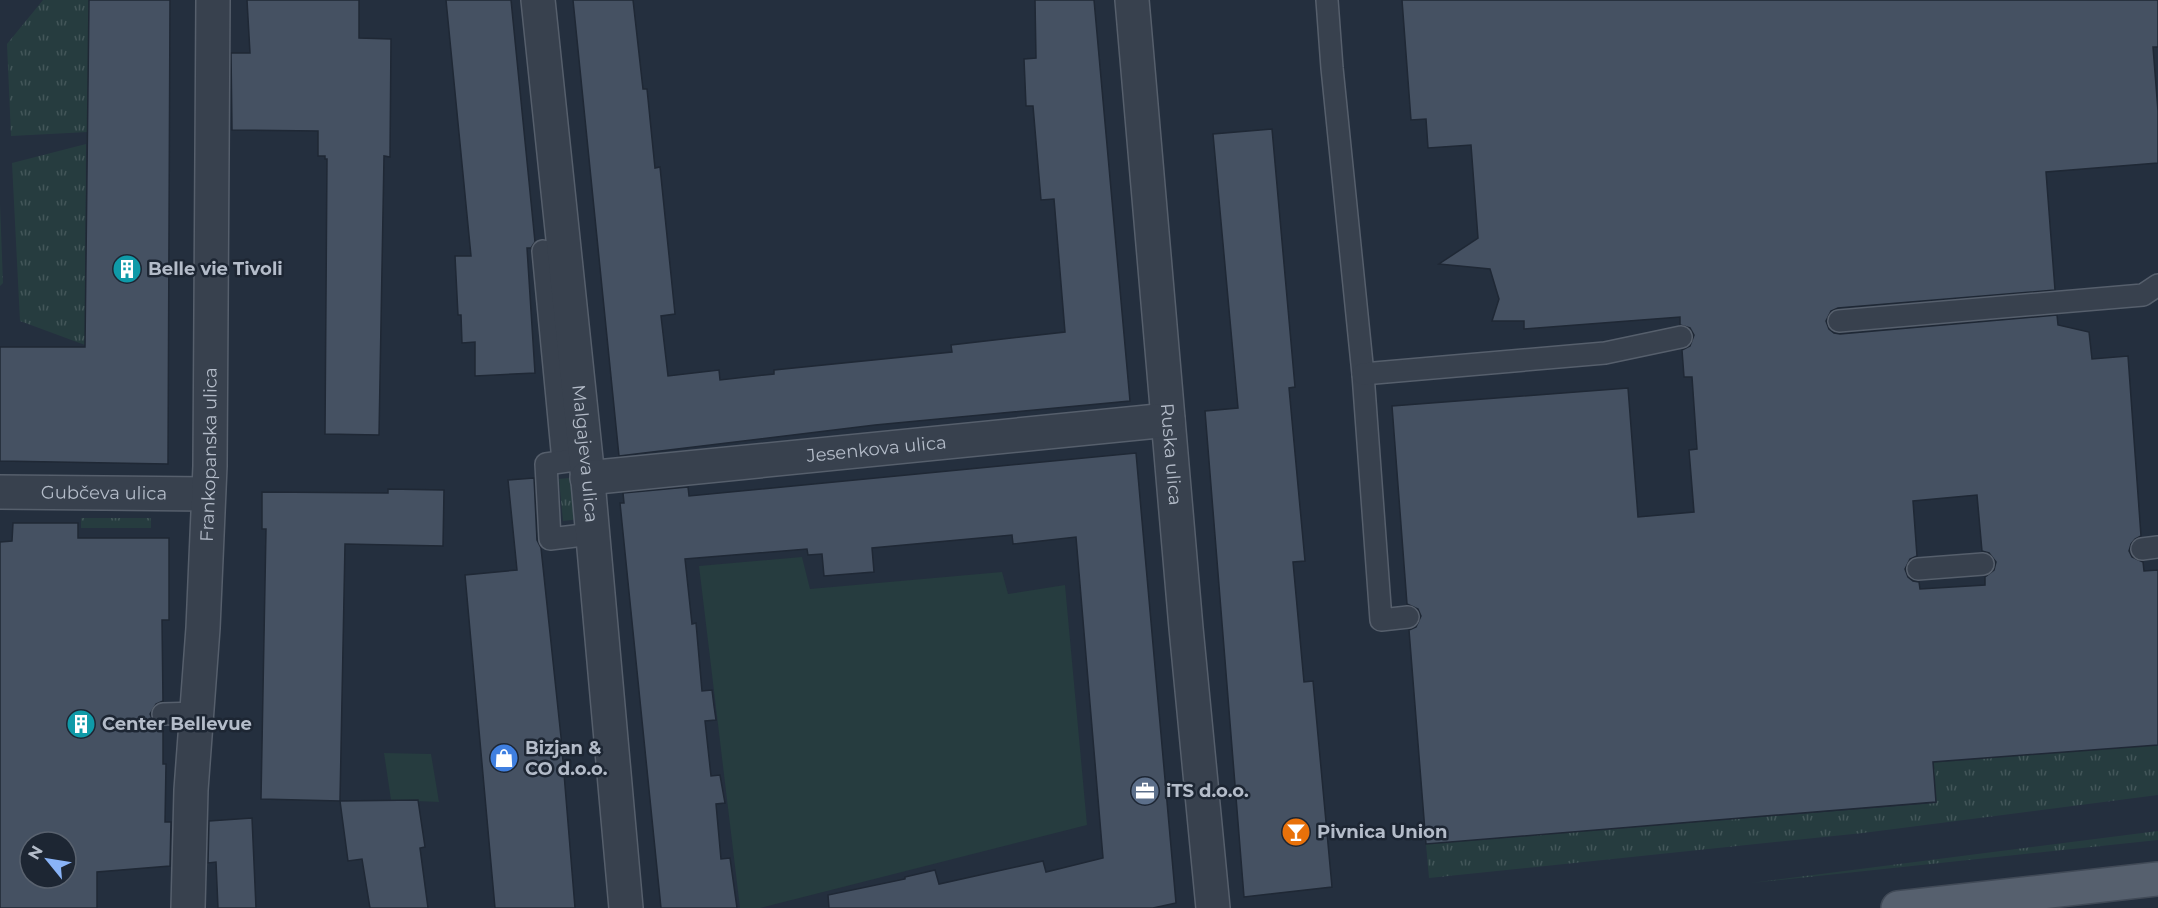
<svg xmlns="http://www.w3.org/2000/svg" width="2158" height="908" viewBox="0 0 2158 908" font-family="Montserrat,sans-serif">
  <style>
    .grass { fill: url(#grass-tufts) }
    .park { fill: #263c3f }
    .building { fill: #455162; stroke: #1f2835; stroke-width: 1.5; fill-rule: evenodd }
    .lines { fill: none; stroke-linecap: round; stroke-linejoin: round }
    .lane-casing { stroke: #565f6c; stroke-width: 24 }
    .street-casing { stroke: #565f6c; stroke-width: 36 }
    .primary-casing { stroke: #414a57; stroke-width: 36 }
    .lane { stroke: #38414e; stroke-width: 21 }
    .street { stroke: #38414e; stroke-width: 33 }
    .primary { stroke: #56606e; stroke-width: 33 }
    .labels { text-anchor: middle; stroke-width: 5; stroke-linejoin: round; paint-order: stroke }
    .poi-label { font-size: 18px; font-weight: bold; fill: #b4bcc9; stroke: #1d2633; text-anchor: start }
    .street-label { font-size: 18px; fill: #b4bcc9; stroke: #1d2633 }
  </style>
  <defs>
    <pattern id="grass-tufts" width="24" height="20" patternUnits="userSpaceOnUse" patternTransform="scale(1.5)"><rect width="24" height="20" fill="#263c3f"/><path d="M3 7l-1-3M5 7V3M7 7l1-3M15 17l-1-3M17 17v-4M19 17l1-3" fill="none" stroke="#435659"/></pattern>
  </defs>
  <rect width="100%" height="100%" fill="#242f3e"/>
  <g class="grass">
    <polygon points="43,0 89,0 88,132 11,136 7,44"/>
    <polygon points="86,144 85,345 20,321 12,163"/>
    <polygon points="0,204 3,283 0,286"/>
    <polygon points="569,478 575,483 580,519 563,521 559,479"/>
    <rect x="81" y="518" width="70" height="10"/>
    <polygon points="2158,745 2158,795 1863,833 1429,878 1426,844 1936,803 1933,762"/>
    <polygon points="2158,831 2158,840 1751,883"/>
  </g>
  <g class="park">
    <polygon points="802,557 810,589 1002,572 1008,594 1065,585 1087,825 760,908 740,908 699,566"/>
    <polygon points="384,753 431,754 439,802 391,800"/>
  </g>
  <g class="building">
    <polygon points="89,0 170,0 168,464 0,461 0,347 85,347"/>
    <polygon points="247,0 359,0 359,38 391,39 390,157 384,156 379,435 325,434 327,159 325,159 325,156 318,156 318,131 232,130 231,53 250,53"/>
    <polygon points="446,0 511,0 535,242 531,248 527,248 535,373 475,376 475,342 462,343 461,315 458,315 455,256 471,256"/>
    <polygon points="573,0 633,0 643,89 647,89 655,168 660,167 675,314 661,316 668,376 719,370 720,380 774,374 774,370 952,352 951,345 1065,332 1054,199 1041,200 1033,106 1026,106 1024,59 1036,58 1035,0 1094,0 1130,401 875,425 619,456"/>
    <path d="M 1402,0 L 2158,0 L 2158,47 L 2153,47 L 2158,111 L 2158,163 L 2046,172 L 2055,290 L 1838,308 L 1831,311 L 1826,321 L 1829,329 L 1834,333 L 1840,334 L 2057,315 L 2058,325 L 2089,332 L 2092,359 L 2128,356 L 2141,536 L 2135,539 L 2131,544 L 2129,551 L 2132,557 L 2143,562 L 2144,571 L 2158,570 L 2158,745 L 1933,762 L 1936,802 L 1426,844 L 1409,630 L 1416,627 L 1421,616 L 1418,609 L 1407,604 L 1392,406 L 1628,388 L 1638,517 L 1694,512 L 1689,450 L 1697,449 L 1692,377 L 1684,377 L 1682,350 L 1690,346 L 1694,335 L 1690,328 L 1680,325 L 1680,317 L 1524,329 L 1524,321 L 1492,321 L 1499,299 L 1490,269 L 1439,264 L 1478,238 L 1471,145 L 1428,148 L 1426,119 L 1411,120 ZM 1977,495 L 1982,551 L 1989,553 L 1996,562 L 1994,570 L 1985,577 L 1985,585 L 1920,589 L 1919,582 L 1913,581 L 1908,577 L 1905,569 L 1910,559 L 1917,556 L 1913,501 Z"/>
    <polygon points="1272,129 1295,387 1289,388 1305,561 1293,562 1304,682 1313,681 1332,887 1244,897 1205,411 1238,408 1213,134"/>
    <polygon points="1136,453 1176,903 1153,908 829,908 828,895 905,879 905,877 935,870 939,884 1043,861 1046,872 1103,858 1076,537 1013,544 1012,535 872,548 874,572 824,576 822,554 808,555 807,549 685,559 692,624 696,623 702,691 712,690 714,706 716,720 705,721 711,776 720,775 725,803 716,804 721,859 730,858 737,908 661,908 620,503 624,503 623,493 688,487 689,496"/>
    <polygon points="534,478 537,540 541,548 561,737 575,908 495,908 465,575 517,570 508,480"/>
    <polygon points="388,489 444,490 443,546 345,544 340,801 261,799 266,529 262,529 262,492 388,493"/>
    <path d="M 13,523 L 78,523 L 78,538 L 169,538 L 169,620 L 162,620 L 163,701 L 156,704 L 150,714 L 153,721 L 163,727 L 163,764 L 166,764 L 165,822 L 171,822 L 170,866 L 97,872 L 97,908 L 0,908 L 0,542 L 12,541 ZM 30,842 L 66,842 L 66,878 L 30,878 Z"/>
    <polygon points="418,800 425,847 420,848 428,908 370,908 362,859 348,861 340,801"/>
    <polygon points="252,818 256,908 218,908 216,862 208,863 209,821"/>
  </g>
  <g class="lines">
    <g class="lane-casing">
      <g id="lane">
        <polyline points="1327,0 1332,68 1363,374 1381,620 1408,617"/>
        <polyline points="543,251 563,461"/>
        <polyline points="1839,321 2143,295 2158,285"/>
        <polyline points="1363,374 1605,353 1681,337"/>
        <polyline points="575,460 546,464 550,539 592,534"/>
        <polyline points="2142,549 2158,547"/>
        <polyline points="1918,569 1983,564"/>
        <polyline points="163,714 197,713"/>
      </g>
    </g>
    <g class="street-casing">
      <g id="street">
        <path id="s1" d="M 538,0 L 586,459 L 626,908"/>
        <path id="s2" d="M 1132,0 L 1186,628 L 1213,908"/>
        <path id="s3" d="M 587,478 L 1168,420"/>
        <path id="s4" d="M 0,492 L 208,494"/>
        <path id="s5" d="M 188,908 L 191,790 L 203,628 L 210,466 L 213,0"/>
      </g>
    </g>
    <g class="primary-casing">
      <polyline id="primary" points="1898,908 2158,879"/>
    </g>
    <use href="#lane" class="lane"/>
    <use href="#street" class="street"/>
    <use href="#primary" class="primary"/>
  </g>
  <defs>
    <g id="building-disc" transform="scale(1.5)"><circle r="9.5" fill="#0f9aa8" stroke="#1d2633"/><path d="M-4-6H4V6H1V3H-1V6H-4ZM-2.5-4.3h1.7v1.8h-1.7ZM.8-4.3h1.7v1.8H.8ZM-2.5-1h1.7V.8h-1.7ZM.8-1h1.7V.8H.8Z" fill="#fff"/></g>
    <g id="shop-disc" transform="scale(1.5)"><circle r="9.5" fill="#3f7fe0" stroke="#1d2633"/><path d="M-5-2.5h2.3a2.7 3.5 0 0 1 5.4 0H5L5.5 6h-11ZM-1.5-2.5h3a1.5 2.3 0 0 0-3 0Z" fill="#fff"/></g>
    <g id="office-disc" transform="scale(1.5)"><circle r="9.5" fill="#5c6f8a" stroke="#1d2633"/><path d="M-6-3h4V-5.5h4V-3h4V5H-6ZM-1-4.5V-3h2v-1.5ZM-6 0V1H6V0Z" fill="#fff"/></g>
    <g id="bar-disc" transform="scale(1.5)"><circle r="9.5" fill="#e8710a" stroke="#1d2633"/><path d="M-6-5H6L.8 .8V4.5H3.5V6h-7V4.5H-.8V.8Z" fill="#fff"/></g>
  </defs>
  <g fill-rule="evenodd">
    <use href="#building-disc" x="127" y="269"/>
    <use href="#building-disc" x="81" y="724"/>
    <use href="#shop-disc" x="504" y="758"/>
    <use href="#office-disc" x="1145" y="791"/>
    <use href="#bar-disc" x="1296" y="832"/>
  </g>
  <g class="labels">
    <g class="poi-label">
      <text x="148" y="275">Belle vie Tivoli</text>
      <text x="102" y="730">Center Bellevue</text>
      <text x="525" y="754">Bizjan &amp;<tspan x="525" dy="21">CO d.o.o.</tspan></text>
      <text x="1166" y="797">iTS d.o.o.</text>
      <text x="1317" y="838">Pivnica Union</text>
    </g>
    <g class="street-label">
      <text dy="6" stroke="none"><textPath href="#s3" startOffset="291">Jesenkova ulica</textPath></text>
      <text dy="6" stroke="none"><textPath href="#s5" startOffset="454">Frankopanska ulica</textPath></text>
      <text dy="6" stroke="none"><textPath href="#s1" startOffset="456">Malgajeva ulica</textPath></text>
      <text dy="6" stroke="none"><textPath href="#s2" startOffset="456">Ruska ulica</textPath></text>
      <text dy="6" stroke="none"><textPath href="#s4" startOffset="104">Gubčeva ulica</textPath></text>
    </g>
  </g>
  <g transform="translate(48 860) rotate(300)"><circle r="28" fill="#1d2633" stroke="#59626f" stroke-width="1.5"/>
  <path d="M0-4.5L10 22L0 15L-10 22Z" fill="#8ab4f8"/>
  <text y="-9" font-size="16" font-weight="bold" text-anchor="middle" fill="#b4bcc9">N</text>
  </g>
</svg>
